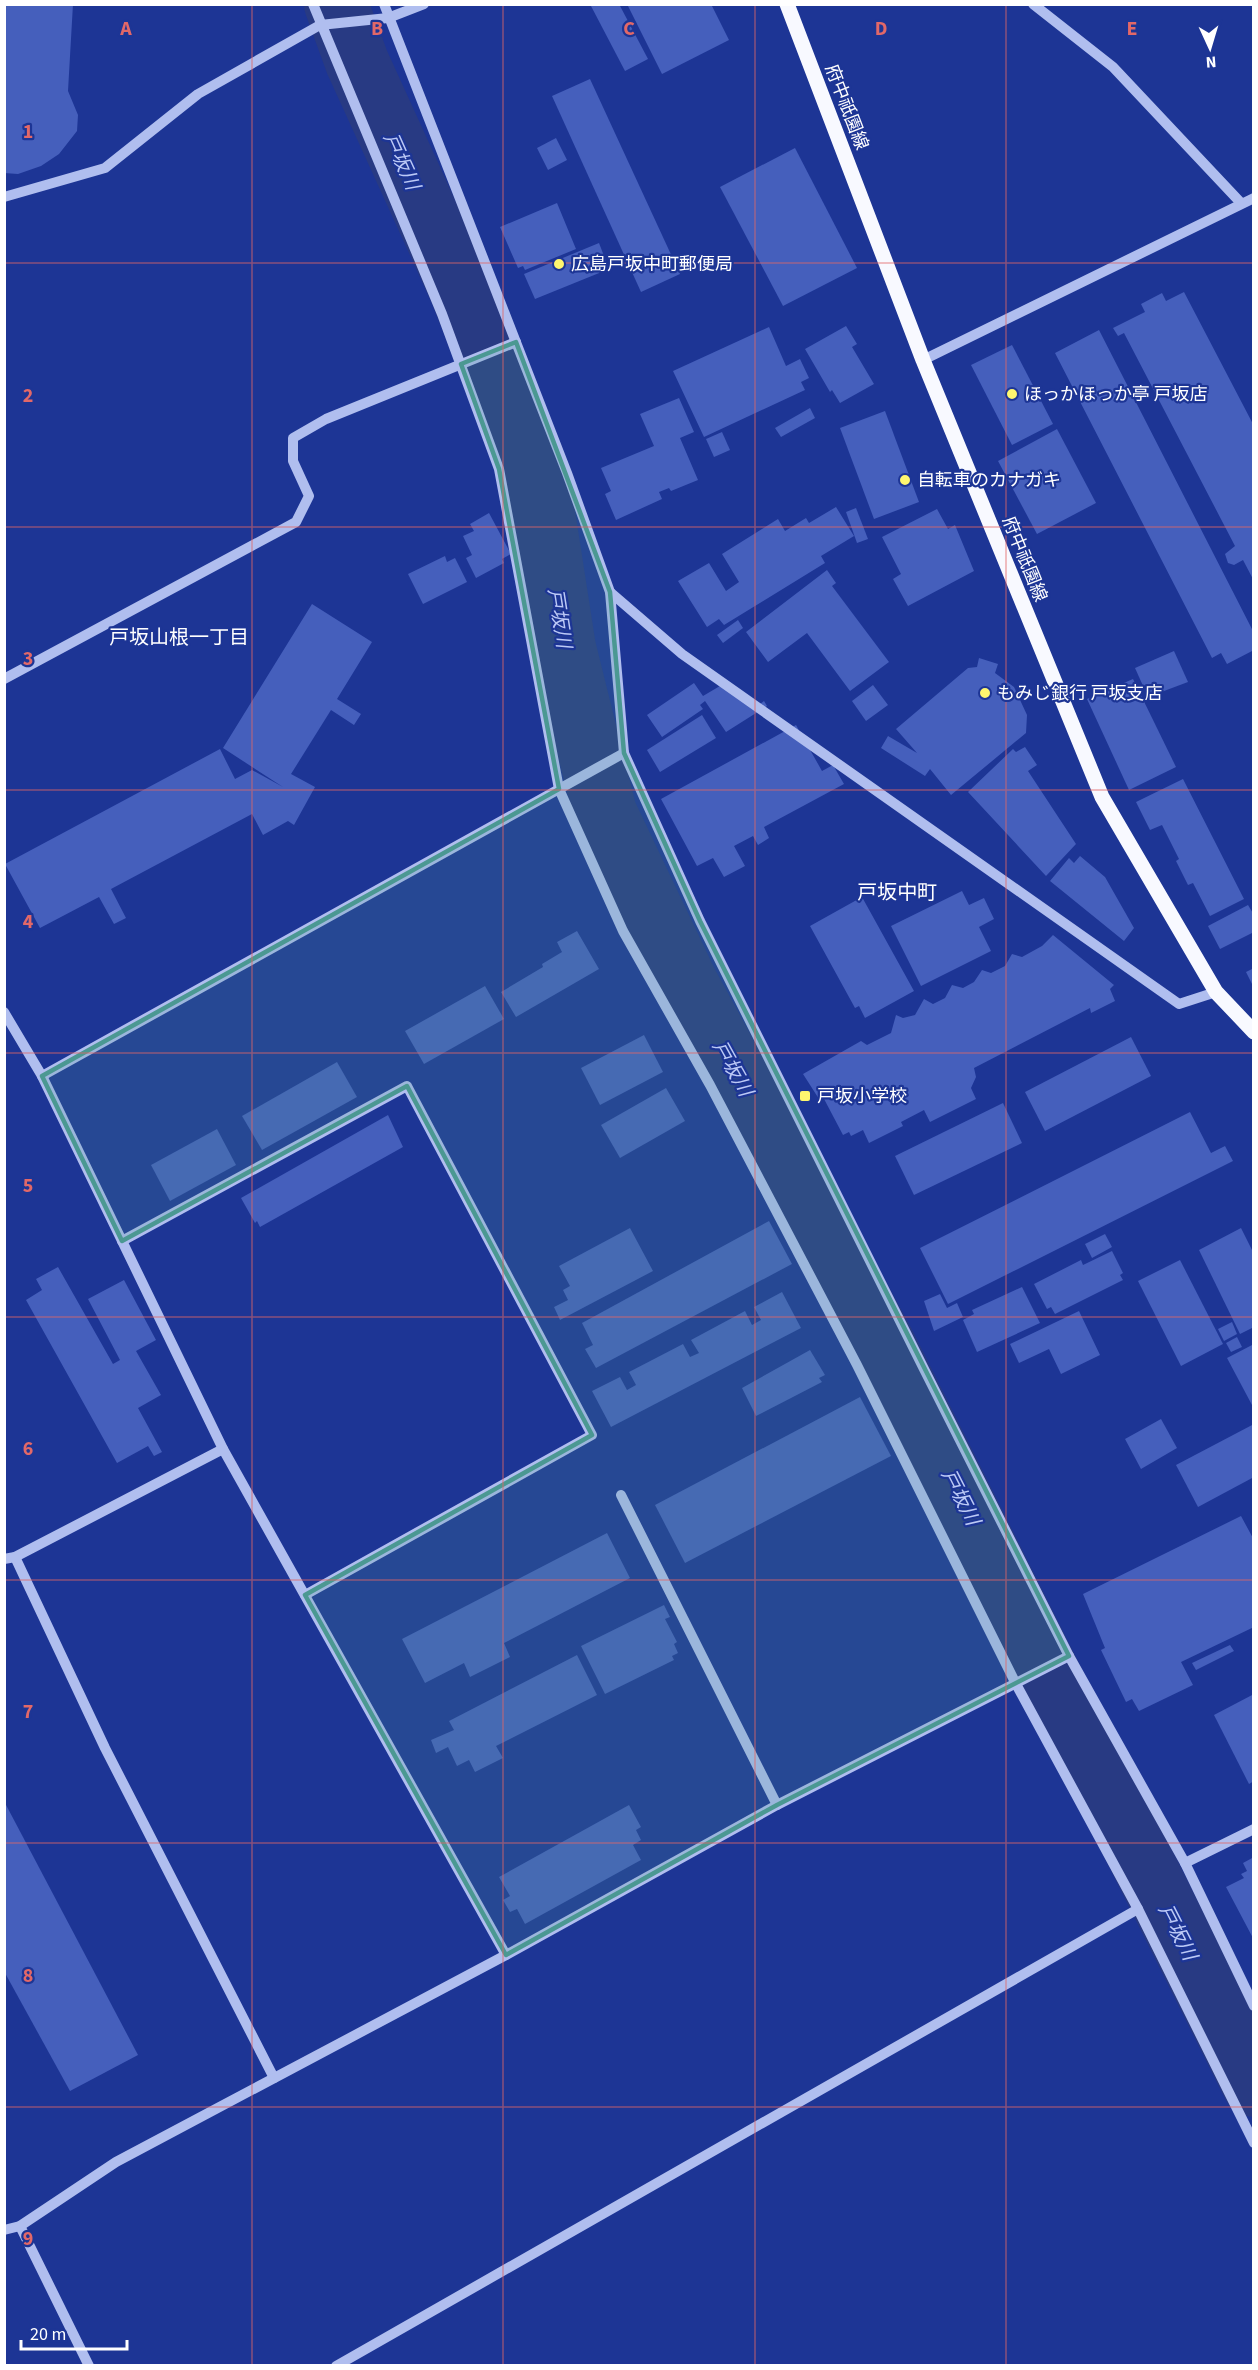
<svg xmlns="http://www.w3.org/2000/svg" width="1258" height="2370" viewBox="0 0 1258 2370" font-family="'Source Sans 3','Noto Sans JP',sans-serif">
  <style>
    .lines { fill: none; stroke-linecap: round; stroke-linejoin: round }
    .river { stroke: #283a83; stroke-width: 64 }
    .building { fill: #455fbc }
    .minor { stroke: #b0beef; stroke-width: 10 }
    .major { stroke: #f8f9ff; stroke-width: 15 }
    .marked { fill: #4b9892; fill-opacity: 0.2; stroke: #4b9892; stroke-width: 4.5; stroke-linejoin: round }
    .grid { fill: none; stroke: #e26868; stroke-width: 1.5; stroke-opacity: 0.55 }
    .poi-dot { fill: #fef66f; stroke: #1d3595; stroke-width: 2 }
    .labels { text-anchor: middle; stroke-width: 4.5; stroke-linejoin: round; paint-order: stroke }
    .street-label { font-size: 18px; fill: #fff; stroke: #1d3595 }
    .poi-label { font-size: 18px; fill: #fff; stroke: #1d3595; text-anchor: start }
    .water-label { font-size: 20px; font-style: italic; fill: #bcc9f6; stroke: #1d3595 }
    .neighbourhood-label { font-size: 20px; fill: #fff; stroke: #1d3595 }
    .grid-label { font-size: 20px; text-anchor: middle; font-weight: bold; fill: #e26868; stroke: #1d3595; stroke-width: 4.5; stroke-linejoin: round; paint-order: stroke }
  </style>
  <rect width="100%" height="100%" fill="#1d3595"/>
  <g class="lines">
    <polyline class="river" points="336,4 357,62 461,290 539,487 564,648 605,813 686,983 883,1343 1254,2085"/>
  </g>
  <g class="building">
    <polygon points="4,4 73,4 68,91 78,115 77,131 59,154 41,166 18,174 4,173"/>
    <polygon points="593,4 619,4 648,59 625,71 591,6"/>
    <polygon points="627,4 711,4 729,40 662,74"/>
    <polygon points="590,79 680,274 641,292 552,96"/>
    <polygon points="556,138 567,160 548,170 537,148"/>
    <polygon points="795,148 857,268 783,306 720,187"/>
    <polygon points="557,203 576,249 525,270 523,266 518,268 500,227"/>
    <polygon points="599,243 609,269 535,299 524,274"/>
    <polygon points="1184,292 1254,426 1254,581 1243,560 1234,565 1228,563 1225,554 1235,546 1124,333 1118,336 1113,328 1145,312 1141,304 1162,293 1166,301"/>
    <polygon points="846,326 857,344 852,347 874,384 840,403 832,390 830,392 805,349"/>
    <polygon points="769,327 786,366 800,359 809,378 801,382 805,390 704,437 673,371"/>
    <polygon points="1099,330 1254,633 1254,650 1227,664 1221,653 1212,658 1055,353"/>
    <polygon points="1012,345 1053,424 1012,445 971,365"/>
    <polygon points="679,398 694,432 680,438 698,480 671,491 669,488 659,492 662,499 616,520 605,494 611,491 601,468 654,446 640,414"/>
    <polygon points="810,408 815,418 781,437 775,428"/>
    <polygon points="885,411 919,502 874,519 840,428"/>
    <polygon points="1057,429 1096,503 1037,534 998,461"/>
    <polygon points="722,432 730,450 714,457 706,439"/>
    <polygon points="836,507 854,536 821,556 825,563 724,625 719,619 707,627 678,581 709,563 726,591 739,582 722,554 778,519 785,531 806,518 809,523"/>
    <polygon points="856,508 868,539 857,543 846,512"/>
    <polygon points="937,509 948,529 955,525 974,571 908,606 893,579 901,574 882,537"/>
    <polygon points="489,513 511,554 502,559 504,563 476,578 466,558 472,555 463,536 474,531 470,524"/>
    <polygon points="445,556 447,562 455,558 467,582 423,604 408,574"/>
    <polygon points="827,570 836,583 832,586 889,662 850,691 807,633 768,662 746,632"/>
    <polygon points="312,604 372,642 337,699 361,714 354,725 331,710 291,774 315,787 294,825 288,821 263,835 252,814 111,889 126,918 114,924 99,897 40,928 5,864 220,749 235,779 252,770 283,787 223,748"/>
    <polygon points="738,620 743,628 723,643 717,635"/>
    <polygon points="1174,651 1188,682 1148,697 1135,668"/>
    <polygon points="979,658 998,664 995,673 1014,687 1027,715 1026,733 951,795 930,769 925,776 881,748 888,736 917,753 896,729 968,668 977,667"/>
    <polygon points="1133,679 1176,767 1129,790 1087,699"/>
    <polygon points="694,683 703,696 725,683 756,707 764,701 767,706 726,732 705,701 700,705 703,709 662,737 647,715"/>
    <polygon points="873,685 888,705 866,721 852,701"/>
    <polygon points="702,715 716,738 660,772 647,750"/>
    <polygon points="796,725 822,771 833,765 844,784 764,827 769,838 758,845 753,836 734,846 745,866 724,877 713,858 697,866 661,799"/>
    <polygon points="1025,747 1037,765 1028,771 1076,844 1046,876 968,792 1013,749 1016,752"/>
    <polygon points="1183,779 1244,899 1210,916 1193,883 1188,885 1176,861 1179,859 1162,825 1150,830 1136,802"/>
    <polygon points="1080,856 1105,877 1134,928 1124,941 1050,881 1069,858 1074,863"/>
    <polygon points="962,891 969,905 984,898 994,919 979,927 991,951 921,986 891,926"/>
    <polygon points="862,897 914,991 865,1018 859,1006 855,1008 810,926"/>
    <polygon points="1248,905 1254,915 1254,932 1220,949 1208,926"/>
    <polygon points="577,931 599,969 516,1017 501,992 543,967 542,964 562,952 557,942"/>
    <polygon points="1053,935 1114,985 1110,989 1115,1001 1091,1013 1090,1008 974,1068 976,1077 971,1088 976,1099 930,1122 924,1110 901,1122 903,1126 869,1143 863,1130 851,1136 849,1132 843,1135 823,1097 819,1099 803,1074 861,1041 867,1045 891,1033 896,1015 903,1018 915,1015 924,999 933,1004 945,998 952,985 963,988 974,982 982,970 991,973 1005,966 1012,954 1022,957 1042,946"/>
    <polygon points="1254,968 1254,988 1246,972"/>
    <polygon points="485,986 504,1019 424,1064 405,1031"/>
    <polygon points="644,1035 663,1072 600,1105 581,1068"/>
    <polygon points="1131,1037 1151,1076 1045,1131 1025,1092"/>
    <polygon points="337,1062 357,1097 262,1150 242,1116"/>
    <polygon points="666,1088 685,1121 620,1158 601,1125"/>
    <polygon points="1003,1103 1022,1143 914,1195 895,1156"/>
    <polygon points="1190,1112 1211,1153 1225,1146 1233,1161 948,1304 920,1248"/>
    <polygon points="388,1115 403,1147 260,1227 257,1221 255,1223 241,1198"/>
    <polygon points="217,1129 236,1165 170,1201 151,1165"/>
    <polygon points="769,1221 792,1264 596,1368 585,1349 593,1345 582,1323"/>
    <polygon points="630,1228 653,1271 560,1320 554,1307 568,1300 563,1290 570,1286 559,1266"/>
    <polygon points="1241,1228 1254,1254 1254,1327 1240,1334 1199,1250"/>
    <polygon points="1105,1234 1112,1247 1092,1258 1085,1244"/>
    <polygon points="1112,1251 1123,1273 1120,1275 1123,1280 1055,1314 1051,1307 1047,1309 1034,1284 1081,1260 1083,1265"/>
    <polygon points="1180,1260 1223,1344 1181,1366 1138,1281"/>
    <polygon points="58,1267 113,1364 120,1360 88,1299 124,1280 156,1340 136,1351 161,1395 138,1408 162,1452 154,1456 148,1446 117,1463 26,1300 42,1290 36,1279"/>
    <polygon points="1022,1287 1040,1323 977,1352 963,1320 974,1314 972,1310"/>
    <polygon points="782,1292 801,1328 611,1427 592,1391 620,1377 627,1390 636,1385 629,1372 683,1344 690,1357 699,1353 691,1340 745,1311 752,1325 761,1320 754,1307"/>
    <polygon points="940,1294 947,1308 957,1303 963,1317 934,1331 924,1301"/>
    <polygon points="1079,1311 1100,1355 1061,1374 1049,1349 1019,1363 1010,1344"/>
    <polygon points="1232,1322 1237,1334 1224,1341 1218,1329"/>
    <polygon points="1237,1337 1242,1347 1231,1352 1226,1343"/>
    <polygon points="1254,1344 1254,1404 1252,1405 1227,1358"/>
    <polygon points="810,1350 825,1375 819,1378 822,1382 756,1416 742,1388"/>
    <polygon points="860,1397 891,1456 685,1563 655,1505"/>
    <polygon points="1161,1419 1177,1448 1141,1469 1125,1439"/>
    <polygon points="1254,1424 1254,1477 1198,1507 1176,1465"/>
    <polygon points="1241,1516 1254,1540 1254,1627 1181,1662 1193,1685 1139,1711 1132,1699 1126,1702 1101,1650 1105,1648 1083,1594"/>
    <polygon points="607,1533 630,1578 504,1643 510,1657 470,1677 464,1663 425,1683 402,1639"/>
    <polygon points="664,1605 670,1617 665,1619 677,1642 674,1644 678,1653 672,1656 674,1660 605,1694 581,1646"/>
    <polygon points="1230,1645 1234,1651 1196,1670 1192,1663"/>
    <polygon points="577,1655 597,1695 496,1746 503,1758 475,1772 469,1760 457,1766 448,1747 436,1753 431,1740 454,1730 449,1721"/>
    <polygon points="1254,1694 1254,1781 1249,1784 1214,1715"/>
    <polygon points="5,1803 138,2055 70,2091 5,1973"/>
    <polygon points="629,1805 641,1827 636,1830 641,1840 633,1845 641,1860 525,1924 517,1909 510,1912 503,1900 510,1896 499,1877"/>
    <polygon points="1254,1857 1254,1940 1226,1887 1244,1878 1241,1874 1247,1871 1243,1863"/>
  </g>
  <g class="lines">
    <g class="minor">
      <polyline points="313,4 442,314 499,469 559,789 623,931 710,1085 857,1365 1016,1684 1138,1909 1254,2143"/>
      <polyline points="384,4 567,473 610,592 624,753 700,921 925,1371 1069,1656 1185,1863 1254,2006"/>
      <polyline points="1033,4 1113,67 1241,203"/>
      <polyline points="4,197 105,168 198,94 320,25 388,18 424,4"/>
      <polyline points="923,360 1254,198"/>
      <polyline points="610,592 682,654 1179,1004 1216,992"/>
      <polyline points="4,679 296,522 309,496 293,461 293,438 326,419 516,342"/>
      <polyline points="4,1012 42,1076 223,1449 506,1955"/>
      <polyline points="42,1076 624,753"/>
      <polyline points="122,1241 407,1086 592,1435 305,1595"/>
      <polyline points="621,1495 777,1805"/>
      <polyline points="15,1557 105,1748 274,2078"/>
      <polyline points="4,1559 15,1557 223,1449"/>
      <polyline points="1185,1863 1254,1829"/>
      <polyline points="20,2226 89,2366"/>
      <polyline points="4,2230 20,2226 116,2162 506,1955 777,1805 1069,1656"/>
      <polyline points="336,2366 1138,1909"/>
    </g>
    <polyline class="major" points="787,4 923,360 1102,797 1216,992 1254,1032"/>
  </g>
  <path class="marked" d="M 516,342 L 610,592 L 624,753 L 700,921 L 1069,1656 L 777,1805 L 506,1955 L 305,1595 L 592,1435 L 407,1086 L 122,1241 L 42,1076 L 559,789 L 499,469 L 461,364 Z"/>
  <path class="grid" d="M 252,4 L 252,2366M 503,4 L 503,2366M 755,4 L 755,2366M 1006,4 L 1006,2366M 4,263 L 1254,263M 4,527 L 1254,527M 4,790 L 1254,790M 4,1053 L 1254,1053M 4,1317 L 1254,1317M 4,1580 L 1254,1580M 4,1843 L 1254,1843M 4,2107 L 1254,2107"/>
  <g class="poi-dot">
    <circle cx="559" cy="264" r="6"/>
    <circle cx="1012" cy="394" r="6"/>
    <circle cx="905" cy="480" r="6"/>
    <circle cx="985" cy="693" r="6"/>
    <rect x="799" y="1090" width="12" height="12" rx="3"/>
  </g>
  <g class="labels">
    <g class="street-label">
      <text transform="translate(847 107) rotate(69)" y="6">府中祇園線</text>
      <text transform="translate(1025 559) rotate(68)" y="6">府中祇園線</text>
    </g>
    <g class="poi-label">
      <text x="571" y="270">広島戸坂中町郵便局</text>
      <text x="1024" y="400">ほっかほっか亭 戸坂店</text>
      <text x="917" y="486">自転車のカナガキ</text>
      <text x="997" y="699">もみじ銀行 戸坂支店</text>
      <text x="817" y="1102">戸坂小学校</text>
    </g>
    <g class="water-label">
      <text transform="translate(402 161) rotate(66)" y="7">戸坂川</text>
      <text transform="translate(560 618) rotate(81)" y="7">戸坂川</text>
      <text transform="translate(733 1068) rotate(61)" y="7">戸坂川</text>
      <text transform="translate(961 1497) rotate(63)" y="7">戸坂川</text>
      <text transform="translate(1178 1932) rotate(63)" y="7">戸坂川</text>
    </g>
    <g class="neighbourhood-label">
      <text x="179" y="644">戸坂山根一丁目</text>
      <text x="897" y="899">戸坂中町</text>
    </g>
  </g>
  <g class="grid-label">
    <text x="126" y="35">A</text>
    <text x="377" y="35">B</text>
    <text x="629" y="35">C</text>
    <text x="881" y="35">D</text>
    <text x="1132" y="35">E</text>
    <text x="28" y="138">1</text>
    <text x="28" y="402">2</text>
    <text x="28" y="665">3</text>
    <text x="28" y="928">4</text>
    <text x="28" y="1192">5</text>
    <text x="28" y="1455">6</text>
    <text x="28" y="1718">7</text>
    <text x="28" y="1982">8</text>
    <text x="28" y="2245">9</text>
  </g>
  <rect width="1258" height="2370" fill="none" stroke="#ffffff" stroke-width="12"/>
  <g transform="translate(1210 48) rotate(176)" stroke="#1d3595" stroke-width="4.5" paint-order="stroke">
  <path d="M0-4.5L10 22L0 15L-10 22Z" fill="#ffffff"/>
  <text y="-9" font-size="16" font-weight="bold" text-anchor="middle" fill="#ffffff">N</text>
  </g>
  <path d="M21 2340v9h106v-9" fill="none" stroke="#ffffff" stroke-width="3"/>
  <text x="30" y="2340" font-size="18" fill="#ffffff" stroke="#1d3595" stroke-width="4.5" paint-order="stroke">20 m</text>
</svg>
